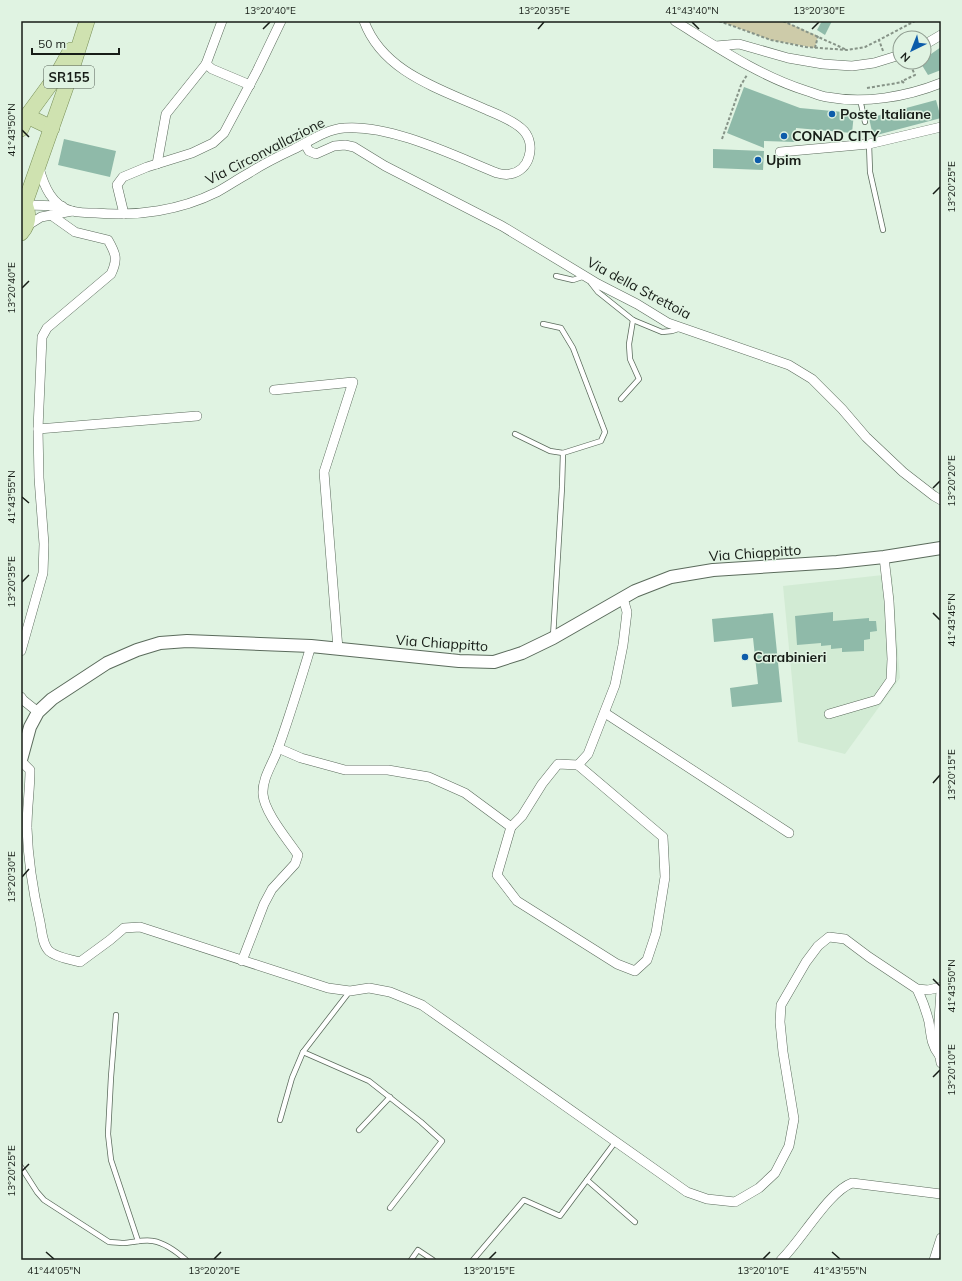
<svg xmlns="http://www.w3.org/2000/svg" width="962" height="1281" viewBox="0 0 962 1281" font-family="Mulish,sans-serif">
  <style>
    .built { fill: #d2ebd4 }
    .green { fill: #cdcba9 }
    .building { fill: #8fbaa9 }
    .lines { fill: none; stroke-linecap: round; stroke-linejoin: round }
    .service-casing { stroke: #5b6b5c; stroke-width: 6 }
    .minor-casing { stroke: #5b6b5c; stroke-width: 10 }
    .tertiary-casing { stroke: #5b6b5c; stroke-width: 14 }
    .primary-casing { stroke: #7a9159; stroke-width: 16 }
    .path { stroke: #869387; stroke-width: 2; stroke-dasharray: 3 2; stroke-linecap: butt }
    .service { stroke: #fff; stroke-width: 4.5 }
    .minor { stroke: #fff; stroke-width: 9 }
    .tertiary { stroke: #fff; stroke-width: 12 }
    .primary { stroke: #cfe2b0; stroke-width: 15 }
    .ticks { fill: none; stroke: #171d17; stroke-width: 1.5 }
    .poi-dot { fill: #0d5caa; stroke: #e0f3e2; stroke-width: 1.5 }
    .labels { text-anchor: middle; stroke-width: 3; stroke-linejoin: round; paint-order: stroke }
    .shield { fill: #e0f3e2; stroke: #535d54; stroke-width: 1 }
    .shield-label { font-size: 13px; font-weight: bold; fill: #171d17 }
    .poi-label { font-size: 14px; font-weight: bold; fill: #171d17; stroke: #e0f3e2; text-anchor: start }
    .street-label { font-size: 14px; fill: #171d17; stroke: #e0f3e2 }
    .neatline { fill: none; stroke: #171d17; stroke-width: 1.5 }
    .ticks-label { font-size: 10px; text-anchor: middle; fill: #171d17 }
  </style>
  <rect width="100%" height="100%" fill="#e0f3e2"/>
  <polygon class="built" points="892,574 900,678 845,754 798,742 783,586"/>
  <polygon class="green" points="720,21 783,21 818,36 815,48 771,40"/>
  <g class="building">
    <polygon points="822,21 832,21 825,35 817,30"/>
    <polygon points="941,47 941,70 928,75 920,62 924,62 924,51 928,49 931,54"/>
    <polygon points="744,87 800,108 854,113 852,133 796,128 795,142 764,141 764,148 727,133"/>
    <polygon points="936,100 941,118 873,136 869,118"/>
    <polygon points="64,139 116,151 110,177 58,165"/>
    <polygon points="713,149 764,151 763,170 713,168"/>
    <polygon points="833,612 833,621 869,618 869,621 876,621 877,631 870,632 870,639 864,640 864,651 842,652 842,648 831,649 831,645 821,646 821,643 797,645 795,616"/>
    <polygon points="773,613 782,702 732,707 730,688 758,684 753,638 714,642 712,619"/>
  </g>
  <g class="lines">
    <g class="service-casing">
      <g id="service">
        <polyline points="860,99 865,122"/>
        <polyline points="869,144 870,172 883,230"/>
        <polyline points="556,276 573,280 585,276"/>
        <polyline points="591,283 598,292 633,320 662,332 672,331 681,328"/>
        <polyline points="543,324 561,328 573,348 605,432 601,441 563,453 562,487 553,637"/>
        <polyline points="621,399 639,379 630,359 629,344 633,320"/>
        <polyline points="515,434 550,451 563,453"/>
        <polyline points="350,991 303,1052 369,1081 421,1122 442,1141 390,1208"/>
        <polyline points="116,1015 111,1077 108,1134 111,1160 138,1241"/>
        <polyline points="280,1120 292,1078 303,1052"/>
        <polyline points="359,1130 390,1097"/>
        <path d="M 21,1167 L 37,1192 L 44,1200 L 109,1242 C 114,1242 118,1243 122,1243 C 132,1243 143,1239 153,1241 C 165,1243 177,1252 186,1260"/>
        <polyline points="587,1180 635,1222"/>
        <polyline points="411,1260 418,1250 433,1260"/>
        <polyline points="473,1260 524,1200 560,1216 616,1141"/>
      </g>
    </g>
    <g class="minor-casing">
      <g id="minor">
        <path d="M 675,21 C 717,47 759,76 807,91 C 814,93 820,96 827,97 C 864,104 906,97 941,83"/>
        <polyline points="924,45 941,35"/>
        <polyline points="716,46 739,44 788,58 823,64 852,66 874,63 900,55"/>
        <polyline points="206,64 212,69 250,85"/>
        <polyline points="305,144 309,151 316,154 334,146 345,145 354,147 385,166 502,226 598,284 637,304 668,323 789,365 812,379 842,409 866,437 903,472 934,496 941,500"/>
        <polyline points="780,152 869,144 941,127"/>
        <polyline points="157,164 166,114 206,64 222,21"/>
        <path d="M 39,168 C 44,186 52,206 72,211 C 80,213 89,213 96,213 C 137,217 181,210 217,192 C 228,186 238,179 249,173 C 263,164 279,156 294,149 C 310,141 327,129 344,128 C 390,124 455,156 497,173 C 501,174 506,175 510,174 C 530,171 536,145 524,131 C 516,122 497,114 487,110 C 441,89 383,73 364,21"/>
        <polyline points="26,205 62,206"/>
        <polyline points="124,214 117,185 123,177 147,167 192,153 213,143 224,133 257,71 281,21"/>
        <polyline points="25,227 41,217 72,211"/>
        <polyline points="274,390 353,382 324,472 338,649"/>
        <polyline points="38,429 197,416"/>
        <path d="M 21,651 L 43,573 L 44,544 L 39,478 L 38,429 L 42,337 L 47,328 L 111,274 C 118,259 116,254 108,240 L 75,232 L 51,215"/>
        <polyline points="21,697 23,700 38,712"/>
        <polyline points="605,713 789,833"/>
        <polyline points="829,714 877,700 891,680 892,659 889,601 884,557"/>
        <polyline points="278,748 301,758 345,770 388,770 429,777 465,793 511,827 522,816 542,784 558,764 578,765 588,754 615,685 623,645 627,612 623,598"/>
        <path d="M 21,761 L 30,770 C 30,789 27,808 27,828 C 28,860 33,891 40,922 C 42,931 42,944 49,951 C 57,958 70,959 80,962 L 110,940 L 124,928 L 140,927 L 328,988 L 350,991 L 369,988 L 390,992 L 422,1005 L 687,1192 L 707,1199 L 735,1202 L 759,1188 L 775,1173 L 789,1146 L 794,1119 L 783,1052 L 780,1022 L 781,1005 L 806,962 L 818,946 L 829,937 L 845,939 L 869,957 L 917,989 L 928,990 L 941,987"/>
        <polyline points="511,827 497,875 517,901 617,964 635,971 647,960 656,933 665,877 663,837 578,765"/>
        <path d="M 242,961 L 264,904 L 272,889 L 295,864 L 298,855 C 288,840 264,812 263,794 C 262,780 271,766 276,754 C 289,719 300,682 311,646"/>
        <path d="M 917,989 C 922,999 926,1010 929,1022 C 931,1034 931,1045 939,1055"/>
        <path d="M 941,989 C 940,1013 936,1040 941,1063"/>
        <path d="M 781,1260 C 801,1241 829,1191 852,1183 L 941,1194"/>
        <polyline points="934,1260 941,1238"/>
      </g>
    </g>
    <g class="tertiary-casing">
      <polyline id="tertiary" points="21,760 30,727 38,712 52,699 107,663 137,650 160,643 187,641 311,646 459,661 494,662 522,653 553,638 635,591 671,577 713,570 837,562 884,557 941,548"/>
    </g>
    <g class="primary-casing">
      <g id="primary">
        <polyline points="27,116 52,128"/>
        <polyline points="21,129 27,116 57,75 71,50"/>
        <path d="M 21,198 C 29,209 31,222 21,233"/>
        <polyline points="25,203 68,81 87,21"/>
      </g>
    </g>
    <g class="path">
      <polyline points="719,21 771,40 806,47 847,50 865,47 879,40"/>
      <polyline points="783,21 847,50"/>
      <polyline points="815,48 818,36"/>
      <polyline points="883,51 879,40 915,21"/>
      <polyline points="904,83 902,81 915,75 909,62"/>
      <polyline points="867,88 903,82"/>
      <polyline points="722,139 741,85 747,75"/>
    </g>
    <use href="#service" class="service"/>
    <use href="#minor" class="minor"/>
    <use href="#tertiary" class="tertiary"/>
    <use href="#primary" class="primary"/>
  </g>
  <path class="ticks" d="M 692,22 L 699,29M 263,29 L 270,22M 538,29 L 544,22M 812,29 L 819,22M 22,130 L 29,137M 933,194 L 940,187M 22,288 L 29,281M 933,488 L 940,481M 22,497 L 29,503M 22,582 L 29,575M 933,613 L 940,620M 933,783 L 940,775M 22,877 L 29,869M 933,979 L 940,986M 933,1077 L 940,1070M 22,1171 L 29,1164M 46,1252 L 54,1259M 832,1252 L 840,1259M 214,1259 L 221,1252M 489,1259 L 496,1252M 763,1259 L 770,1252"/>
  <g class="poi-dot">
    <circle cx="832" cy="114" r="4"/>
    <circle cx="784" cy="136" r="4"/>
    <circle cx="758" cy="160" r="4"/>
    <circle cx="745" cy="657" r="4"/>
  </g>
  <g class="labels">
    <rect class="shield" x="44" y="66" width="50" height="22" rx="3"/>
    <g class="shield-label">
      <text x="69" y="82">SR155</text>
    </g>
    <g class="poi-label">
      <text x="840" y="119">Poste Italiane</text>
      <text x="792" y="141">CONAD CITY</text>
      <text x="766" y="165">Upim</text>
      <text x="753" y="662">Carabinieri</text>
    </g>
    <g class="street-label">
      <text transform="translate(265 151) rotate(-27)" y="5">Via Circonvallazione</text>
      <text transform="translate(639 288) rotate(28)" y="5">Via della Strettoia</text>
      <text transform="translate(755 553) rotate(-4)" y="5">Via Chiappitto</text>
      <text transform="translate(442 643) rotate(4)" y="5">Via Chiappitto</text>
    </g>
  </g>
  <rect width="962" height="1281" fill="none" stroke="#e0f3e2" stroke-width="44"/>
  <g transform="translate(912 50) rotate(223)"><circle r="19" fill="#e0f3e2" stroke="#909d91"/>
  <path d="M0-3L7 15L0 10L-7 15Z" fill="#0d5caa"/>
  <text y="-6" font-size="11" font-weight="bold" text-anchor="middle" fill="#171d17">N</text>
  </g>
  <path d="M32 48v6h87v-6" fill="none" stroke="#171d17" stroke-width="2"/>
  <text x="38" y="48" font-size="12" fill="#171d17" stroke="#e0f3e2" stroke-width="3" paint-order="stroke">50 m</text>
  <rect x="22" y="22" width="918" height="1237" class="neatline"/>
  <g class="ticks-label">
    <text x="270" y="14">13°20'40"E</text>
    <text x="544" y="14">13°20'35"E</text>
    <text x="692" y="14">41°43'40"N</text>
    <text x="819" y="14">13°20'30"E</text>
    <text transform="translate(11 130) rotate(-90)" y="4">41°43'50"N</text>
    <text transform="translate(951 187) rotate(-90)" y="4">13°20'25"E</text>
    <text transform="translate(11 288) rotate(-90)" y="4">13°20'40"E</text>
    <text transform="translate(951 481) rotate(-90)" y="4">13°20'20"E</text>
    <text transform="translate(11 497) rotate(-90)" y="4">41°43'55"N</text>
    <text transform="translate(11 582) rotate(-90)" y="4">13°20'35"E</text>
    <text transform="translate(951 620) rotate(-90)" y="4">41°43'45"N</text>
    <text transform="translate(951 775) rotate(-90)" y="4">13°20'15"E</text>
    <text transform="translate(11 877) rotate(-90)" y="4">13°20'30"E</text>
    <text transform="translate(951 986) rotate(-90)" y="4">41°43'50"N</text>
    <text transform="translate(951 1070) rotate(-90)" y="4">13°20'10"E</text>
    <text transform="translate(11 1171) rotate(-90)" y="4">13°20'25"E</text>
    <text x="54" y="1274">41°44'05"N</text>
    <text x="214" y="1274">13°20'20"E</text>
    <text x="489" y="1274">13°20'15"E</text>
    <text x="763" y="1274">13°20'10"E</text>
    <text x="840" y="1274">41°43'55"N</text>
  </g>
</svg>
